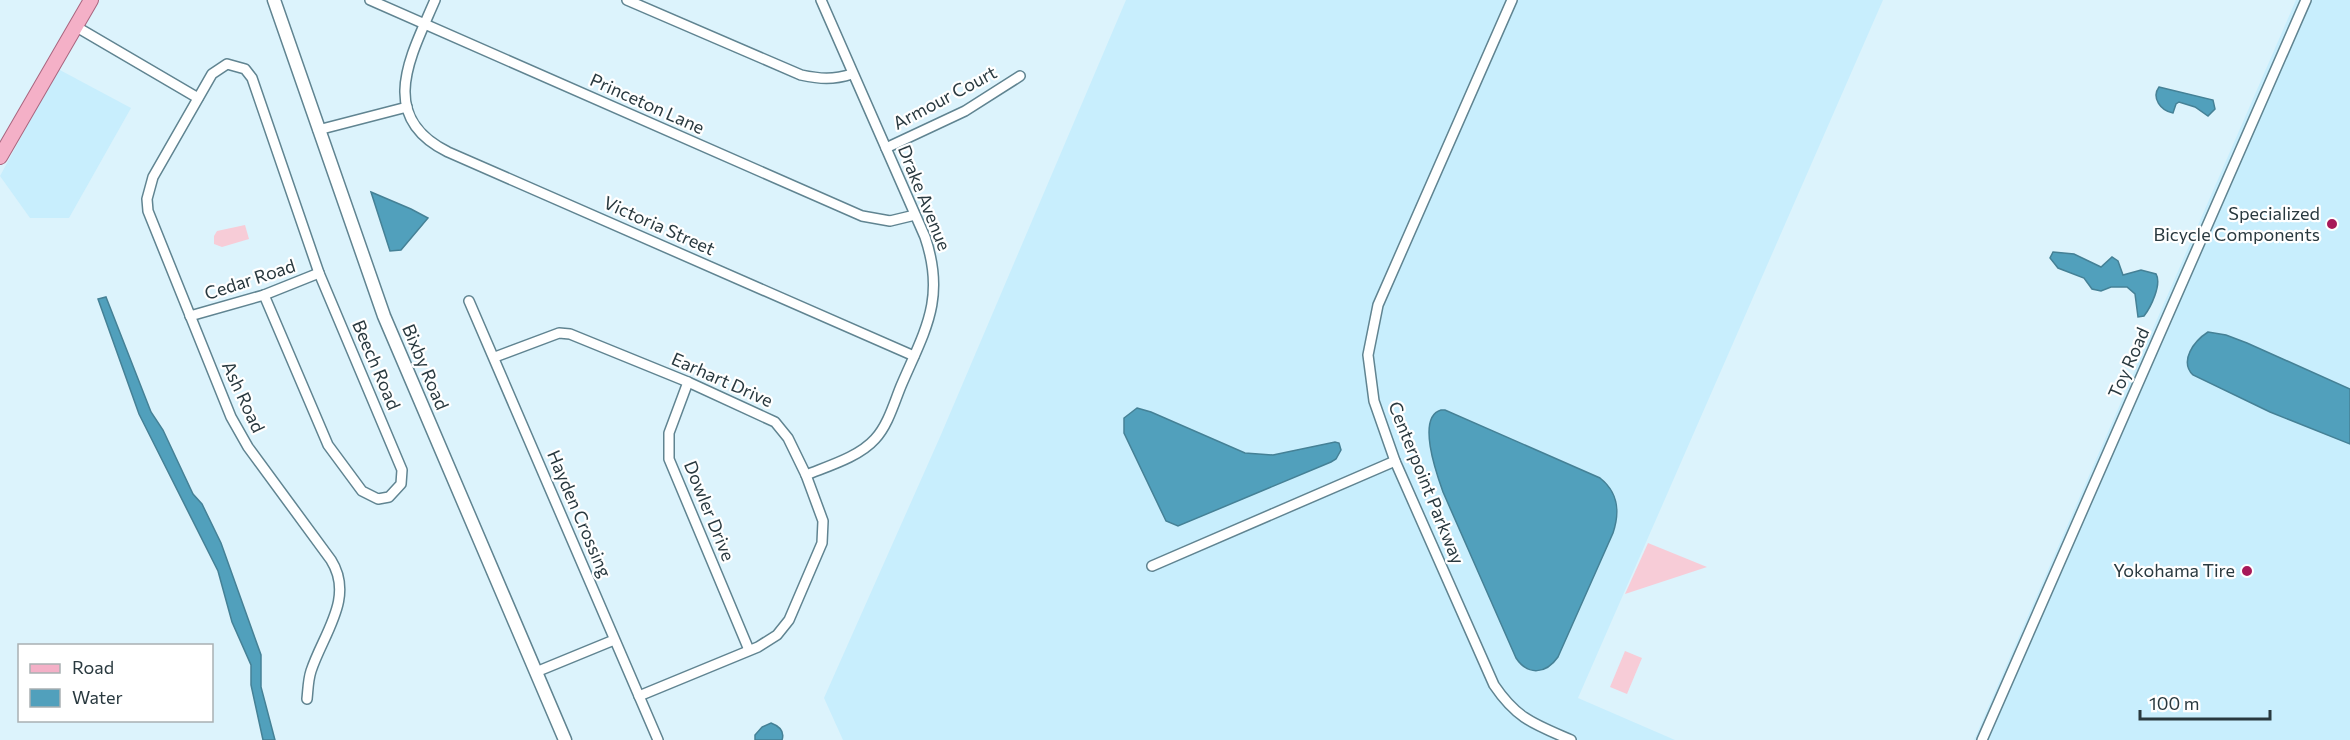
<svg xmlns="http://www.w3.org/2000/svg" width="2350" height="740" viewBox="0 0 2350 740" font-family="Commissioner,sans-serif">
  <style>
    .built { fill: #c8eefd }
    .green { fill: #f7ccd7 }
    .water { fill: #51a0bc; stroke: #458196; stroke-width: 1.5 }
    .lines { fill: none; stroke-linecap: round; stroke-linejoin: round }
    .street-casing { stroke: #608491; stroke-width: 12 }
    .secondary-casing { stroke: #608491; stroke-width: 15 }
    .primary-casing { stroke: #a8657f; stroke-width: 16 }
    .street { stroke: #fff; stroke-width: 9 }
    .secondary { stroke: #fff; stroke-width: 12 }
    .primary { stroke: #f4b0c7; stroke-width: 14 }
    .poi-dot { fill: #a71959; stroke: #fff; stroke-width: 2 }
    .labels { text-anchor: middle; stroke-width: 4.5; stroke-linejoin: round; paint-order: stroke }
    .street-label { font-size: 18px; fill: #29393f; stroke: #fff }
    .poi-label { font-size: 18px; fill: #29393f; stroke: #fff; text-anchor: end }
  </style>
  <rect width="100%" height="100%" fill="#dcf3fc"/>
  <g class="built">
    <polygon points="1126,0 1883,0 1578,698 1675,740 843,740 824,698 940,437"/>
    <polygon points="2296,0 2350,0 2350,740 1974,740"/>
    <polygon points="58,69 131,108 69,218 30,218 0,176"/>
  </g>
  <g class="green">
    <polygon points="245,225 249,239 222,247 214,244 214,236 217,231"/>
    <polygon points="1648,543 1707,567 1625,594"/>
    <polygon points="1625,651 1642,658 1627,694 1610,687"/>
  </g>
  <g class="water">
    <path d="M 2159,87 L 2213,100 L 2215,109 L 2208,116 L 2195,107 L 2179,102 L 2176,104 L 2173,113 C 2161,111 2151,98 2159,87 Z"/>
    <polygon points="371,192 411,209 428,218 401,250 390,251"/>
    <path d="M 2053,252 L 2074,254 L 2101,267 L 2112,257 L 2118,261 L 2123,275 L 2141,270 L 2156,274 C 2162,284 2151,307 2144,316 L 2138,317 L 2135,294 L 2127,287 L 2111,287 L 2101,291 L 2092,289 L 2084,278 L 2058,268 L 2050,258 Z"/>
    <polygon points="106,297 151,412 163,430 193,494 202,504 221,543 261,655 261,687 275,740 263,740 251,685 251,665 232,622 218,571 139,414 98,299"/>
    <path d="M 2208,332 L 2226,335 L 2247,343 L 2350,389 L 2350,444 L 2270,412 L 2193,375 C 2179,361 2194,341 2208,332 Z"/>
    <polygon points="1137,408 1151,412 1245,453 1273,455 1335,442 1339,443 1341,450 1336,459 1331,462 1178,526 1166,521 1124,433 1124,418"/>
    <path d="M 1441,410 L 1445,410 L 1600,478 C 1619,493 1620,512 1613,533 L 1558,657 C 1546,674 1528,676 1516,658 L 1443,492 C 1437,475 1416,417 1441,410 Z"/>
    <path d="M 771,723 C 779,726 785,731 782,740 L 755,740 L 755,735 L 762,727 Z"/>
  </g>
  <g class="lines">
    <g class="street-casing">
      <g id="street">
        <polyline points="370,0 862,216 890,221 915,215"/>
        <path d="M 435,0 C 412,54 375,116 448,152 L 914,356"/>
        <path d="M 627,0 L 801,75 C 820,79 833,80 852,74"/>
        <path d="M 1512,0 L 1378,305 L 1368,355 L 1374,401 L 1395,461 L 1494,685 C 1517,719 1534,724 1571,740"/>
        <polyline points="75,26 198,98"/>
        <polyline points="318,130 407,107"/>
        <polyline points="886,148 965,111 1020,76"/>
        <path d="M 264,295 L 328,445 L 362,491 L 378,499 L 389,497 L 401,484 L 402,470 L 319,273 L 252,78 L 245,69 L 227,64 L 212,74 L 153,177 L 147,199 L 148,211 L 231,417 L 248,447 L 331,560 C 355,598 323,634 311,671 C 308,680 308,690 307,699"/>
        <polyline points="469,301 658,740"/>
        <polyline points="190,316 264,295 319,273"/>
        <polyline points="495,357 559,333 570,334 688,382 775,422 788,438 806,475 823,521 822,543 789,620 777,635 758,647 639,696"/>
        <polyline points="688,382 669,433 669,459 749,650"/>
        <path d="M 806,475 C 828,466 859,457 875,439 C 888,425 894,403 901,386 C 925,330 946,299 925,237 L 821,0"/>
        <polyline points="1152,566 1395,461"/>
        <polyline points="536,672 614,640"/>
        <polyline points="1982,740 2306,0"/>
      </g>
    </g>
    <g class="secondary-casing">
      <polyline id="secondary" points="274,0 384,316 565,740"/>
    </g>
    <g class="primary-casing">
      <polyline id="primary" points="0,157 91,0"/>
    </g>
    <use href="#street" class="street"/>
    <use href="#secondary" class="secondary"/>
    <use href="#primary" class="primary"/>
  </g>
  <g class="poi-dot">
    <circle cx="2332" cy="224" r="6"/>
    <circle cx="2247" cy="571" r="6"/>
  </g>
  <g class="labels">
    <g class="street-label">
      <text transform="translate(945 98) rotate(-28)" y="6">Armour Court</text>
      <text transform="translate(647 104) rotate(24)" y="6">Princeton Lane</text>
      <text transform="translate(924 198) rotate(68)" y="6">Drake Avenue</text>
      <text transform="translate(659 226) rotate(24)" y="6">Victoria Street</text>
      <text transform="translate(250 280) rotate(-18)" y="6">Cedar Road</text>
      <text transform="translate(2129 363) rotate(-66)" y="6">Toy Road</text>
      <text transform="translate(376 365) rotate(67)" y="6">Beech Road</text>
      <text transform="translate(425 367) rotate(67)" y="6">Bixby Road</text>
      <text transform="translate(722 380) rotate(24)" y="6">Earhart Drive</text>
      <text transform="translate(243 397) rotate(65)" y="6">Ash Road</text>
      <text transform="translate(1426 483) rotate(68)" y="6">Centerpoint Parkway</text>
      <text transform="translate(709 511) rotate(68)" y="6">Dowler Drive</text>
      <text transform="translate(579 514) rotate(67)" y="6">Hayden Crossing</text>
    </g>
    <g class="poi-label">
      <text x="2320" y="220">Specialized<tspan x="2320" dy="21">Bicycle Components</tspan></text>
      <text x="2235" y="577">Yokohama Tire</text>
    </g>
  </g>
  <rect x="18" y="644" width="195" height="78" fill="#ffffff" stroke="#a9b0b2" stroke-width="1.5"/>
  <rect x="30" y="664" width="30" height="9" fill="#f4b0c7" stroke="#a9b0b2" stroke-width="1.5"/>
  <text x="72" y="674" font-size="18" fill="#29393f">Road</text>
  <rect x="30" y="689" width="30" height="18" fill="#51a0bc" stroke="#a9b0b2" stroke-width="1.5"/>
  <text x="72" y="704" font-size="18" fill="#29393f">Water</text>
  <path d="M2140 710v9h130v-9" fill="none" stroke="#29393f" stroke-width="3"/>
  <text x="2149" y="710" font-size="18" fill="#29393f" stroke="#ffffff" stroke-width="4.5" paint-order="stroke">100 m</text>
</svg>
